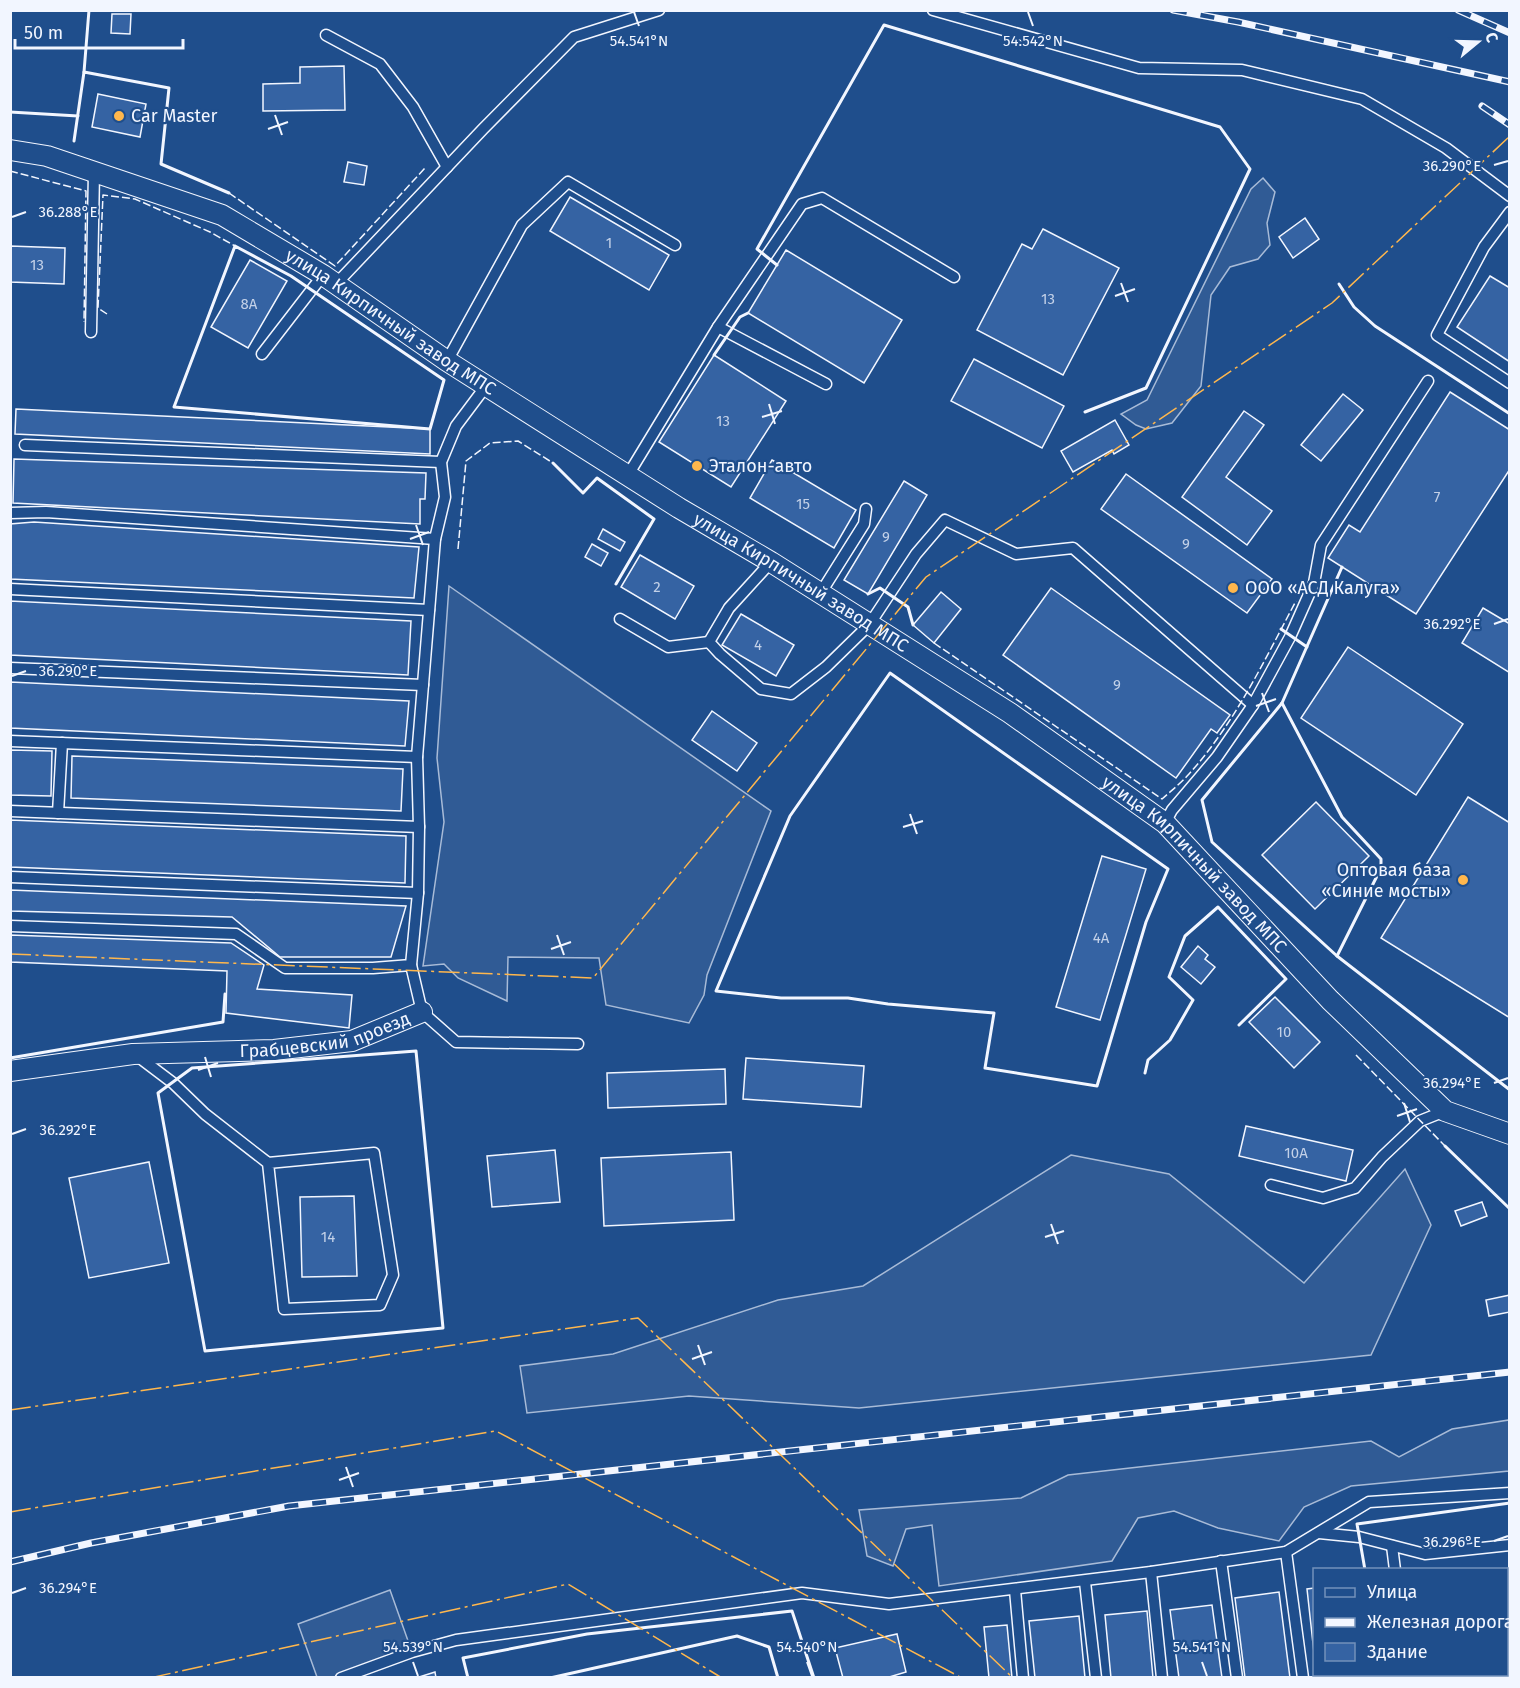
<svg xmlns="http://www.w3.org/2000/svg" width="1520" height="1688" viewBox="0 0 1520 1688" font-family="'Fira Sans',sans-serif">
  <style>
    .built { fill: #305b95; stroke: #a8bbd7; stroke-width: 1.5 }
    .building { fill: #3563a3; stroke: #f2f6ff; stroke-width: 1.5 }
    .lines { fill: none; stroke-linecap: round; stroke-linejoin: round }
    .service-casing { stroke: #f2f6ff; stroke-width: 13 }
    .minor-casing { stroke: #f2f6ff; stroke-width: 22 }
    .service { stroke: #1f4e8c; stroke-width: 10 }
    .minor { stroke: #1f4e8c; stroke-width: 20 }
    .rail-casing { stroke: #f2f6ff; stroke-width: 7 }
    .rail { stroke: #1f4e8c; stroke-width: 4.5; stroke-dasharray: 14; stroke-linecap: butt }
    .fence { stroke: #f2f6ff; stroke-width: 1.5; stroke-dasharray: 8 3; stroke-linecap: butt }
    .wall { stroke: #f2f6ff; stroke-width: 3 }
    .power { stroke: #ffb74d; stroke-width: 1.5; stroke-dasharray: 21 4.5 3 4.5; stroke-linecap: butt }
    .ticks { fill: none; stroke: #f2f6ff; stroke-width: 2 }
    .poi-dot { fill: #ffb74d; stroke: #1f4e8c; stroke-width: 2 }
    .labels { text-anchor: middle; stroke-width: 4.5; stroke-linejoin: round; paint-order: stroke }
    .number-label { font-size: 15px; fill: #c3d1e8 }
    .poi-label { font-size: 18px; fill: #f2f6ff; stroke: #1f4e8c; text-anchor: start }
    .street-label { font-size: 18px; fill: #f2f6ff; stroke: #1f4e8c }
    .ticks-label { font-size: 15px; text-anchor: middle; fill: #f2f6ff; stroke: #1f4e8c; stroke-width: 4.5; stroke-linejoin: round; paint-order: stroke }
  </style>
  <rect width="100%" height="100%" fill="#1f4e8c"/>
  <g class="built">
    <polygon points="1263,178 1275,192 1267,223 1270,245 1258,259 1230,267 1211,295 1201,386 1172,423 1146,429 1136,425 1121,414 1147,400 1251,189"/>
    <polygon points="449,586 771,811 707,975 704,995 689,1023 606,1005 599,958 508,957 507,1001 458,978 444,964 423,966 444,822 437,758"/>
    <polygon points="1071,1155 1169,1174 1304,1283 1405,1169 1431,1225 1371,1355 859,1408 689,1396 527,1413 520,1366 613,1354 778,1300 863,1286"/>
    <polygon points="1509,1420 1509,1471 1351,1486 1304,1507 1279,1541 1218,1528 1174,1511 1138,1518 1112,1561 939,1586 932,1525 906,1529 893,1566 867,1556 859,1510 1021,1498 1068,1475 1371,1441 1399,1457 1452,1429"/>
    <polygon points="390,1590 412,1652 341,1677 317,1677 298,1624"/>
  </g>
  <g class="building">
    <polygon points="112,14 131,14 130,34 111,33"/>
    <polygon points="344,66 345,110 263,111 263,84 300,83 300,67"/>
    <polygon points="98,94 146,104 140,137 92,127"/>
    <polygon points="348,162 367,166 364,185 344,182"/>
    <polygon points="570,197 669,255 649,290 550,231"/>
    <polygon points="1305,218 1319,239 1293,258 1279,237"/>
    <polygon points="1043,229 1119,268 1063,375 977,330 1022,244 1032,249"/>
    <polygon points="10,246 65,248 64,284 10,282"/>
    <polygon points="786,250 902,320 864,383 748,313"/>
    <polygon points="250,260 287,281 248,348 211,327"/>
    <polygon points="1490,276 1510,288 1510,362 1457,327"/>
    <polygon points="714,355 786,401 731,487 659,442"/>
    <polygon points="974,359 1064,406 1042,448 951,401"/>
    <polygon points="1450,392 1510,430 1510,469 1416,614 1328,558 1349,525 1360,532"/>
    <polygon points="1343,394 1363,410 1321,461 1301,445"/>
    <polygon points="16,409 430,429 430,454 15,434"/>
    <polygon points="1244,411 1264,425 1226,477 1272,511 1247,545 1182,497"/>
    <polygon points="1115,420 1129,445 1114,454 1112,450 1073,472 1061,451"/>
    <polygon points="14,459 426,473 425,499 420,499 420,524 13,503"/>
    <polygon points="772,460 856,510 834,548 750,498"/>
    <polygon points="1126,474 1272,579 1247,613 1101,509"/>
    <polygon points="904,481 927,495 868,594 844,580"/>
    <polygon points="34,522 419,547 414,598 10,579 10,524"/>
    <polygon points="603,529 625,542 620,551 598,539"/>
    <polygon points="592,544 608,553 601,566 585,557"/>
    <polygon points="640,555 694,586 675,619 621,587"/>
    <polygon points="1051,588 1230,715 1217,733 1211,729 1176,778 1003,655"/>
    <polygon points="941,592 961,609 934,643 913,625"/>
    <polygon points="10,601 411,621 408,675 10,655"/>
    <polygon points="1483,608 1510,624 1510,673 1462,643"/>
    <polygon points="741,614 794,645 776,676 722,645"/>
    <polygon points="1348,647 1463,724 1416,795 1301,718"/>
    <polygon points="10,682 409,701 405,746 10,728"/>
    <polygon points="712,711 757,743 737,771 692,740"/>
    <polygon points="10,750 52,751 51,796 10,795"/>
    <polygon points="72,756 403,769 401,811 71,798"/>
    <polygon points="1468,797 1510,823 1510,1018 1381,938"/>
    <polygon points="1316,802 1369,856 1315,909 1262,855"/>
    <polygon points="10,820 406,836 405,883 10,867"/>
    <polygon points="1102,856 1146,869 1100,1020 1056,1007"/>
    <polygon points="10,890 406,906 391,957 280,957 232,917 10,911"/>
    <polygon points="10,935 231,943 264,965 257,989 352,995 349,1028 226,1013 227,971 10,962"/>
    <polygon points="1198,946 1208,955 1205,959 1215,967 1201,984 1181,967"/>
    <polygon points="1275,997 1320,1042 1294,1068 1249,1022"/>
    <polygon points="746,1058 864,1066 861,1107 743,1099"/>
    <polygon points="725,1069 726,1104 608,1108 607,1073"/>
    <polygon points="1246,1126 1353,1150 1346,1181 1239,1156"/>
    <polygon points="555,1150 560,1202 492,1207 487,1156"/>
    <polygon points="731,1152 734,1220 604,1226 601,1158"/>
    <polygon points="149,1162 169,1263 89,1278 69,1178"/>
    <polygon points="354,1196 357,1276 302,1277 300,1197"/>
    <polygon points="1482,1202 1487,1216 1461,1226 1455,1211"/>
    <polygon points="1510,1295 1510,1312 1489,1316 1486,1300"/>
    <polygon points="1510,1568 1510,1611 1506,1612 1506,1570 1501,1570"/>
    <polygon points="1314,1588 1314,1653 1307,1589"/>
    <polygon points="1279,1592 1290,1678 1245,1678 1235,1598"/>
    <polygon points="1212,1605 1222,1678 1179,1678 1170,1610"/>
    <polygon points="1147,1611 1153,1678 1111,1678 1105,1615"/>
    <polygon points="1079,1616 1085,1678 1035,1678 1029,1621"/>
    <polygon points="1007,1625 1012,1678 989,1678 984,1627"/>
    <polygon points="897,1634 906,1672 886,1678 843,1678 835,1648"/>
    <polygon points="435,1672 436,1678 416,1678"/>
    <polygon points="1317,1674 1340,1674 1340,1678 1318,1678"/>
  </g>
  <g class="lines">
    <g class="service-casing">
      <g id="service">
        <polyline points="933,10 1139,68 1242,70 1362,99 1446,148 1510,196"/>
        <polyline points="326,35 380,64 413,107 447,167"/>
        <polyline points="1510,212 1484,247 1437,335 1510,383"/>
        <polyline points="336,284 483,129 574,37 659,10"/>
        <polyline points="718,327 826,384"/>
        <polyline points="91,332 94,172"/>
        <polyline points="262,354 323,275"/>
        <polyline points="447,361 522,225 568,182 675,245"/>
        <polyline points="25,445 441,462"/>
        <polyline points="628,475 718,327 802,204 822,198 954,277"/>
        <polyline points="10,513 46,512 435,539"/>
        <polyline points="771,562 729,608 709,642 720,654 761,689 791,694 826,667 869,625 916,554 945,520 1016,554 1073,548 1253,705"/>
        <polyline points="10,589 429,610"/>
        <polyline points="820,594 864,524 866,509"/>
        <polyline points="620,619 668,647 709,642"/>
        <polyline points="10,668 423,685"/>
        <polyline points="10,741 417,757"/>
        <polyline points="10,811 419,827"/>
        <polyline points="58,813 62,743"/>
        <polyline points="1165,823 1172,810 1217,757 1253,705 1290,637 1314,583 1321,545 1428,381"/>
        <polyline points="10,877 418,893"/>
        <polyline points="10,926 236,934 285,968 373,968 411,965 418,893 419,827 417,757 435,539 445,497 441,462 456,426 486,386"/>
        <polyline points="411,965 422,1012 456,1042 578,1044"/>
        <polyline points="136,1055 173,1083 205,1114 268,1163 374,1153 393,1275 380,1305 284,1309 268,1163"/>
        <polyline points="1271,1185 1323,1198 1355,1188 1382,1157 1420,1121 1445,1111"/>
        <polyline points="1319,1533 1359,1537 1425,1554 1510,1545"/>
        <polyline points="1392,1546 1395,1570"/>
        <polyline points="1286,1552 1303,1678"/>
        <polyline points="1221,1561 1237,1678"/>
        <polyline points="1151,1572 1162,1678"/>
        <polyline points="1085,1582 1096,1678"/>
        <polyline points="1015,1590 1023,1678"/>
        <polyline points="1506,1649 1510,1648"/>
        <polyline points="341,1678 412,1652 456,1640 802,1593 889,1604 1151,1572 1286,1552 1369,1502 1510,1493"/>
      </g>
    </g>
    <g class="minor-casing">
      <g id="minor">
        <path id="s1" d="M 10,150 L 47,156 L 222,215 L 323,275 L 447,361 L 679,508 L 771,562 L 1010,713 L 1165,823 L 1330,1000 L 1445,1111 L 1510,1134"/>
        <path id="s2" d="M 10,1071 L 133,1054 L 274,1050 L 352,1041 L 422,1012"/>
      </g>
    </g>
    <use href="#service" class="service"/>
    <use href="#minor" class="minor"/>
    <g class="rail-casing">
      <g id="rail">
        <polyline points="1173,10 1238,22 1510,82"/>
        <polyline points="1458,10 1510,33"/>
        <polyline points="1482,106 1510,125"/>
        <polyline points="10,1562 91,1543 289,1506 1510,1372"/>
      </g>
    </g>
    <use href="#rail" class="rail"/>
    <g class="fence">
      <polyline points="10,171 86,191 84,322"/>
      <polyline points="229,193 335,266 425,168"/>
      <polyline points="107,314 98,308 103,195 135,199 210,232 235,246"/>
      <polyline points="458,549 466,461 490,443 518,441 553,463"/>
      <path d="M 934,643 L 1162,799 C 1171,791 1181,783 1189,774 C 1235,723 1264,661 1296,601"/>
      <polyline points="1356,1055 1445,1146"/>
    </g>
    <g class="wall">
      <polyline points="84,72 89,10"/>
      <polyline points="10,112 78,116"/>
      <polyline points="74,141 84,72 169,88 161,164 229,193"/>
      <polygon points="235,246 291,276 444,380 430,429 174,407"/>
      <polyline points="777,265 757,249 884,25 1220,127 1250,169 1146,388 1085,412"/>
      <polyline points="1339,284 1354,307 1375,326 1510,414"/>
      <polyline points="714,355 740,317 748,313"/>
      <polyline points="553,463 583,493 597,478 654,519 616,584"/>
      <polyline points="1342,567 1282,703 1202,800 1212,842 1337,956 1510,1090"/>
      <polyline points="868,594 880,588 908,607 913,625"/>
      <polyline points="1281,629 1307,647"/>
      <polygon points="890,673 1168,869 1146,922 1097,1086 985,1068 994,1013 888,1004 848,998 781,998 716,991 790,816"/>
      <polyline points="1282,703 1342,817 1381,859 1381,868 1337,956"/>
      <polygon points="416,1051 443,1328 205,1351 158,1093 192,1068"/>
      <polyline points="10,1058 223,1022 225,994"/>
      <polyline points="1145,1073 1148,1060 1170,1040 1193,1000 1169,977 1185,936 1218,907 1286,979 1239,1025"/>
      <polyline points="1445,1146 1510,1209"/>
      <polyline points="1365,1570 1357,1524 1510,1503"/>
      <polyline points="1381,1674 1382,1678"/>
      <polyline points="468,1678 463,1658 587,1634 792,1611 814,1678"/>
      <polyline points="550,1678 737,1636 769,1647 778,1678"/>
    </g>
    <g class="power">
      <polyline points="10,954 593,978 926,577 1332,303 1510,136"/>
      <polyline points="10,1410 638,1318 1013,1678"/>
      <polyline points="10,1512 496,1431 962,1678"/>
      <polyline points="150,1678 568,1584 722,1678"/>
    </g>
  </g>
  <path class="ticks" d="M 634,12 L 639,26M 1028,12 L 1033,26M 275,115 L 282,135M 268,129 L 288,122M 1494,165 L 1508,161M 12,217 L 26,212M 1121,283 L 1128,302M 1115,296 L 1135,289M 769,404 L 775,424M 762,417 L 782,411M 416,525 L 423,545M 410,539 L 429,532M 1494,624 L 1508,619M 12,676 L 26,671M 1262,693 L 1269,712M 1256,706 L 1276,699M 910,814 L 917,834M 903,827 L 923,821M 557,935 L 564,955M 551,949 L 571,942M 205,1057 L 211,1077M 198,1070 L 218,1063M 1494,1083 L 1508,1078M 1404,1103 L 1410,1122M 1397,1116 L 1417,1109M 12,1134 L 26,1129M 1051,1224 L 1058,1244M 1045,1237 L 1064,1231M 698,1345 L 705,1365M 692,1359 L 712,1352M 346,1467 L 353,1487M 339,1480 L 359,1473M 1494,1541 L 1508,1536M 12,1593 L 26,1588M 413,1662 L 418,1676M 807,1662 L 812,1676M 1202,1662 L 1207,1676"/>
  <g class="poi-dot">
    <circle cx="119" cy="116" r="6"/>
    <circle cx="697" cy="466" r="6"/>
    <circle cx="1233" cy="588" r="6"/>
    <circle cx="1463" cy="880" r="6"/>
  </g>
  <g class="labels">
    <g class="number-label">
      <text x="609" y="248">1</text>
      <text x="37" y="270">13</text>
      <text x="1048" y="304">13</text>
      <text x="249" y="309">8А</text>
      <text x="723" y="426">13</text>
      <text x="1437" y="502">7</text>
      <text x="803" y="509">15</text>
      <text x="886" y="542">9</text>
      <text x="1186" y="549">9</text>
      <text x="657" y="592">2</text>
      <text x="758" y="650">4</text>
      <text x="1117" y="690">9</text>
      <text x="1101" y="943">4А</text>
      <text x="1284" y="1037">10</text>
      <text x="1296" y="1158">10А</text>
      <text x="328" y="1242">14</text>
    </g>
    <g class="poi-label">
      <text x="131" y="122">Car Master</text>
      <text x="709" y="472">Эталон-авто</text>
      <text x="1245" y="594">ООО «АСД Калуга»</text>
      <text x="1451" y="876" text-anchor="end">Оптовая база<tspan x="1451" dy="21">«Синие мосты»</tspan></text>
    </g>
    <g class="street-label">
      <text dy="6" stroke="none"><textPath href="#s1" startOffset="422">улица Кирпичный завод МПС</textPath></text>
      <text dy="6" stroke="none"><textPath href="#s1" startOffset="908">улица Кирпичный завод МПС</textPath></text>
      <text dy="6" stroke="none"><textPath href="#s1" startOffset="1394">улица Кирпичный завод МПС</textPath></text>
      <text dy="6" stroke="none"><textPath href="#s2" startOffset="318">Грабцевский проезд</textPath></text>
    </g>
  </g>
  <g class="ticks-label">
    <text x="639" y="46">54.541°N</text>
    <text x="1033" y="46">54.542°N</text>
    <text x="1452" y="171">36.290°E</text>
    <text x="68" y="217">36.288°E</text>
    <text x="1452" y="629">36.292°E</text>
    <text x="68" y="676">36.290°E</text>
    <text x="1452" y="1088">36.294°E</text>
    <text x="68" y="1135">36.292°E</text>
    <text x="1452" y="1547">36.296°E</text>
    <text x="68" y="1593">36.294°E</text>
    <text x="413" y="1652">54.539°N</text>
    <text x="807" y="1652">54.540°N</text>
    <text x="1202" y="1652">54.541°N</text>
  </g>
  <rect width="1520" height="1688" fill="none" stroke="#f2f6ff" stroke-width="24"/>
  <rect x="1313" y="1568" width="195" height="108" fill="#1f4e8c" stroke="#7391ba" stroke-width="1.5"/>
  <rect x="1325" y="1588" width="30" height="9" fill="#1f4e8c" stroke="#7391ba" stroke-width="1.5"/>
  <text x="1367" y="1598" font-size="18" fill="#f2f6ff">Улица</text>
  <rect x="1325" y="1618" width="30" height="9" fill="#f2f6ff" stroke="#7391ba" stroke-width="1.5"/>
  <text x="1367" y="1628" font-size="18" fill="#f2f6ff">Железная дорога</text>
  <rect x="1325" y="1643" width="30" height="18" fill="#3563a3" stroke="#7391ba" stroke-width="1.5"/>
  <text x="1367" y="1658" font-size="18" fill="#f2f6ff">Здание</text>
  <g transform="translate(1478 42) rotate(71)" stroke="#1f4e8c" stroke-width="4.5" paint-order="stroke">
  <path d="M0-4.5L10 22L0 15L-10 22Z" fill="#f2f6ff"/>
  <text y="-9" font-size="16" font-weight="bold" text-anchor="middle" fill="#f2f6ff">С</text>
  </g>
  <path d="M15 39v9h168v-9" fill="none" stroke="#f2f6ff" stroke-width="3"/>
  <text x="24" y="39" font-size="18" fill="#f2f6ff" stroke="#1f4e8c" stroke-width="4.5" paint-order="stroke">50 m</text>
</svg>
